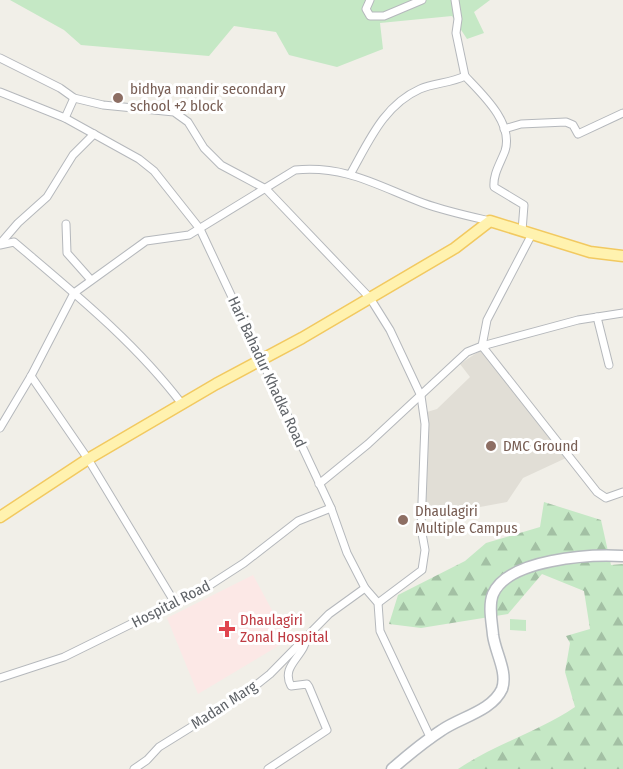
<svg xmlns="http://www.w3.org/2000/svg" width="623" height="769" viewBox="0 0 623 769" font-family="'Fira Sans Condensed',sans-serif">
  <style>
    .education { fill: #e1ded6 }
    .medical { fill: #fce8e6 }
    .green { fill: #c5e8c5 }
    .forest { fill: url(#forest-firs) }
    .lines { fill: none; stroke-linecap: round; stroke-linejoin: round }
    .minor-casing { stroke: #b5b8bc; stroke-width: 9 }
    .secondary-casing { stroke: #b6babf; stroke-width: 13 }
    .primary-casing { stroke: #f2c960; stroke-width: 13 }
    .minor { stroke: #fff; stroke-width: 7 }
    .secondary { stroke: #fff; stroke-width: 10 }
    .primary { stroke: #fff2af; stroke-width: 10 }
    .education-dot { fill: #8d6e63; stroke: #fff; stroke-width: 2 }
    .health-dot { fill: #e0444e; stroke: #fff; stroke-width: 2 }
    .labels { text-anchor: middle; stroke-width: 6; stroke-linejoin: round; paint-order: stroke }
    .education-label { font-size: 15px; fill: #785e54; stroke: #fff; text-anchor: start }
    .street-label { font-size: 15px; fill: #5f6368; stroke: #fff }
    .health-label { font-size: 15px; fill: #be3a42; stroke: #fff; text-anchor: start }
  </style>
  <defs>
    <pattern id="forest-firs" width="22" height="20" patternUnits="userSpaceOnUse" patternTransform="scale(1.5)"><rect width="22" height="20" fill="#c5e8c5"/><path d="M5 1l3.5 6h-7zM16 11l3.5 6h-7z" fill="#a3c0a4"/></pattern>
  </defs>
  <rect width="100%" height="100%" fill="#f1efe8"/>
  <polygon class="education" points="481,350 566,458 523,478 507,502 426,517 427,412 437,409 470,377 460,364"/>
  <polygon class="medical" points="253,575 288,640 198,694 167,618"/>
  <g class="green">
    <polygon points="10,0 490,0 474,12 484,33 467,39 452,16 380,23 383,49 337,67 289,55 276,32 234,26 209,56 81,45 64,30"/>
    <polygon points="510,619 526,620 526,631 510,630"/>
  </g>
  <path class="forest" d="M 544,502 L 601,520 L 611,565 L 623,564 L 623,769 L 458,769 C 495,744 538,732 575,707 L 565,672 L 570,643 L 566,636 L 590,629 L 584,591 L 542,574 L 508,614 L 421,628 L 389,624 L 398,595 L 465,561 L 486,543 L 540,527 Z"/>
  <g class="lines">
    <g class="minor-casing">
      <g id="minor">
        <polyline points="370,0 366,9 370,16 384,16 422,0"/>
        <polyline points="0,58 60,88 74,98 103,105 174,112 188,122 204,148 221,165 266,189 370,298 390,330 421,396 425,424 421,528 425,550 422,570 378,603"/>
        <path d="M 465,76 C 482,94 514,123 505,151 C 500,164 493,174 494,187 L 524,205 L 522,231"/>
        <polyline points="0,92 65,118 139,159 154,171 200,229 331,508 347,553 365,588 378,603 380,631 431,739"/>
        <polyline points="65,118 74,98"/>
        <polyline points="504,129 521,124 566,122 573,125 578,134 623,113"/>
        <path d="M 351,173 C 369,141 384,105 420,89 C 434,83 451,83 465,76 L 456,33 L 458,19 L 455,0"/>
        <polyline points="66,224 67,253 91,280"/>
        <polyline points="0,244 18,223 47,197 73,155 94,134"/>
        <path d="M 0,245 L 14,242 C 73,292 135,342 182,404"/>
        <polyline points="597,317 609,365"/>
        <polyline points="482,346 597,492 606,498 623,492"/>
        <polyline points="482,346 578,320 623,313"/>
        <polyline points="31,376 88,459 175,603"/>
        <path d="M 0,428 L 31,376 L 74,293 L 146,241 L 189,235 L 295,170 C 346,165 378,186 423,203 C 445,211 468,216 490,221"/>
        <polyline points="319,484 368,444 467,352 482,346 487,320 532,234"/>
        <polyline points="0,678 64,657 210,585 244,563 298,521 331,508"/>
        <polyline points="134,769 147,760 159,747 246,693 270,674 329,614 365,588"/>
        <path d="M 268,769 L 327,730 L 309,687 L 307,684 L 291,686 C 280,665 305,657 307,636"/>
      </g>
    </g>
    <g class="secondary-casing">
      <path id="secondary" d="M 392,769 C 408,755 425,741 442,730 C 461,717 492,711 502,689 C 508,672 495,652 493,635 C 492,623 488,606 493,594 C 508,559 590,554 623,556"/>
    </g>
    <g class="primary-casing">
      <polyline id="primary" points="0,517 88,459 216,384 302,338 455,248 490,221 590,252 623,256"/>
    </g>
    <use href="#minor" class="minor"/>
    <use href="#secondary" class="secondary"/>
    <use href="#primary" class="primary"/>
  </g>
  <g class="education-dot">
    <circle cx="118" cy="98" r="6"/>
    <circle cx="491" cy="446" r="6"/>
    <circle cx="403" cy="520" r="6"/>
  </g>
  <path class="health-dot" d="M224 620h6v6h6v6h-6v6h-6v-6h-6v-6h6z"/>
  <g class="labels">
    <g class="education-label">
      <text x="130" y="94">bidhya mandir secondary<tspan x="130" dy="17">school +2 block</tspan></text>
      <text x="503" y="451">DMC Ground</text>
      <text x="415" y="516">Dhaulagiri<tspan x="415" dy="17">Multiple Campus</tspan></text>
    </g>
    <g class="street-label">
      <text transform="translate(267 372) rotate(65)" y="5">Hari Bahadur Khadka Road</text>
      <text transform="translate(171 604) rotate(-27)" y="5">Hospital Road</text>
      <text transform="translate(224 705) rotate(-33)" y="5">Madan Marg</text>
    </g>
    <g class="health-label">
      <text x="240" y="625">Dhaulagiri<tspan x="240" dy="17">Zonal Hospital</tspan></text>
    </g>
  </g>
</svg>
